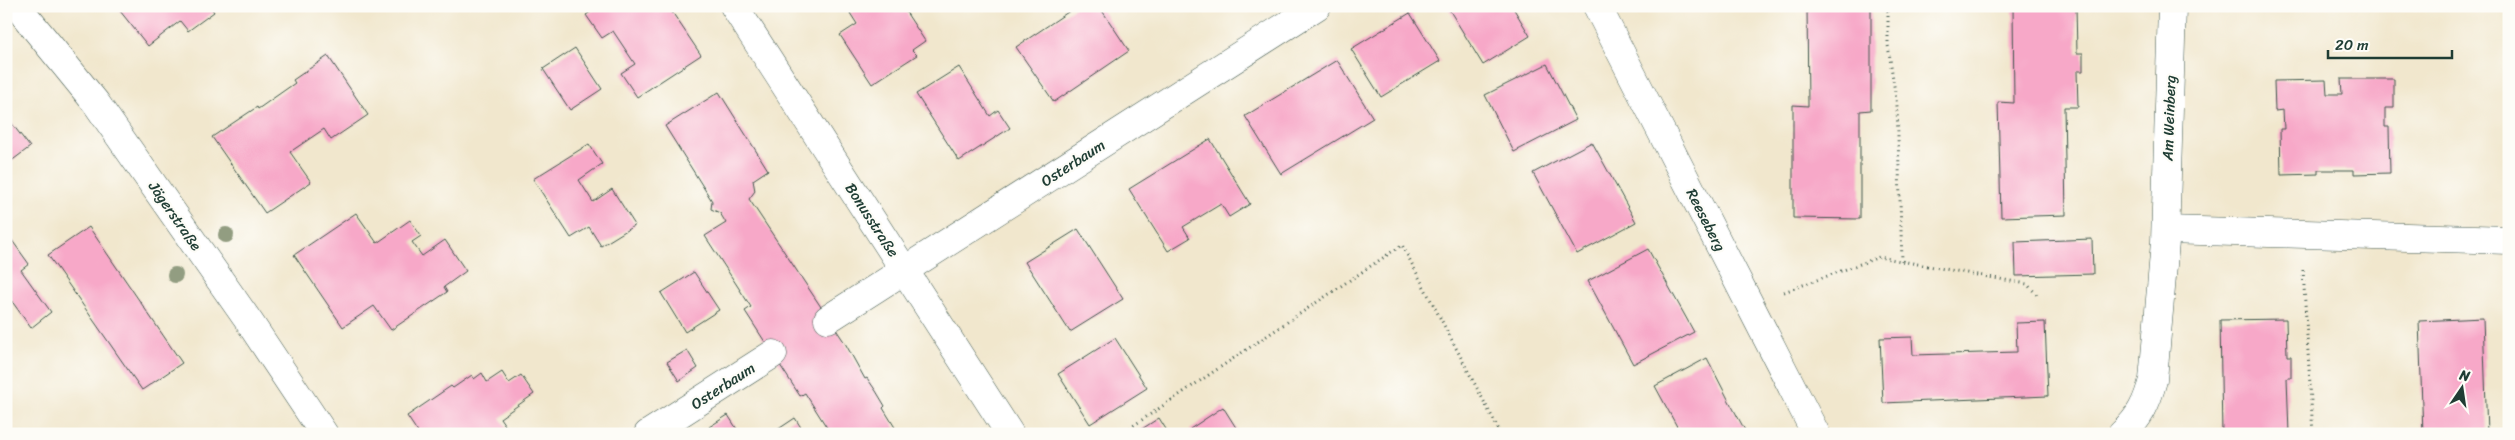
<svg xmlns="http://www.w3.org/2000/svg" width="2515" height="440" viewBox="0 0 2515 440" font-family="Sriracha,sans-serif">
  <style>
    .building { fill: #f7a8c8 }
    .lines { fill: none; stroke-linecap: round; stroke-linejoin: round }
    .minor-casing { stroke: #3e564b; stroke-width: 29 }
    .tertiary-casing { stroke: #3e564b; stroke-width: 29 }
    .path { stroke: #3e564b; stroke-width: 3; stroke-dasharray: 1 4; stroke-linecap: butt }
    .minor { stroke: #fff; stroke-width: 28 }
    .tertiary { stroke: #fff; stroke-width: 28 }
    .tree { fill: #929d81 }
    .labels { text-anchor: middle; stroke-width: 4.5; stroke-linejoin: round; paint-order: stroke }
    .street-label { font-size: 15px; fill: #1f3d34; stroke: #fdfcf7 }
  </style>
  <rect width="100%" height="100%" fill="#fdfcf7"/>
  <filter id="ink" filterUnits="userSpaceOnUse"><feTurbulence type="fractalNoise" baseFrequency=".02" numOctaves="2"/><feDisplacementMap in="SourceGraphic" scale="10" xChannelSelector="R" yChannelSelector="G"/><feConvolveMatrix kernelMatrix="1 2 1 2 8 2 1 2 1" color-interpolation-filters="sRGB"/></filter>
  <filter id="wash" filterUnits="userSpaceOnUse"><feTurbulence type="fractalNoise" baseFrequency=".0096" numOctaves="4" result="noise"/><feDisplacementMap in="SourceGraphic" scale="20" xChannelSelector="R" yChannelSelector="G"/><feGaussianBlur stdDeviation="1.12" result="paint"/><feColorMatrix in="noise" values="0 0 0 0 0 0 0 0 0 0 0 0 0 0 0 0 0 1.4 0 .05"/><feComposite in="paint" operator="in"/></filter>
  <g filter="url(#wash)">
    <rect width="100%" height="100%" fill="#f1e7cd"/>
    <g id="blocks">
      <g class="building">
        <polygon points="116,6 210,6 214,12 188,31 180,21 148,46"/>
        <polygon points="599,6 668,6 701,55 637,97 621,73 635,64 613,31 602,38 586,15"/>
        <polygon points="860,6 882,8 887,6 890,11 897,6 902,6 925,41 912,50 917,55 872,84 840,35 857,24 850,13"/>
        <polygon points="1077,6 1099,6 1129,51 1054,102 1016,47"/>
        <polygon points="1447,6 1512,6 1530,36 1483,65"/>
        <polygon points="1807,6 1871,6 1871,110 1860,111 1860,219 1793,218 1793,105 1808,106"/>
        <polygon points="2013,6 2076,6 2077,53 2083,53 2083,71 2077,71 2078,107 2064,107 2066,215 2001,217 1998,102 2014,103"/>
        <polygon points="1410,13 1440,61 1381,97 1351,49"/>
        <polygon points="575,48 602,89 570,110 543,69"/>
        <polygon points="328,56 368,115 331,140 324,129 290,152 311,182 265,213 212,137 257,107 258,109 275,97 295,83 293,80"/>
        <polygon points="1337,60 1373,118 1281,174 1245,116"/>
        <polygon points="1547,64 1576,120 1514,152 1485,95"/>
        <polygon points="959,67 990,116 998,110 1010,128 959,161 916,94"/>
        <polygon points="2341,79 2394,79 2394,108 2385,108 2385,127 2389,127 2390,173 2354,174 2354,170 2318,170 2318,174 2281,175 2280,129 2284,129 2283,110 2275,111 2274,81 2326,80 2327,94 2342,94"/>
        <polygon points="719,92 768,170 753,180 755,191 749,199 845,343 865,379 867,378 876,391 885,406 883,408 899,434 831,434 805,393 800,396 745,311 751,307 705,236 726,223 720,213 711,209 712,201 665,126"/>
        <polygon points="6,116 30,147 6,165"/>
        <polygon points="1210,139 1250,204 1229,217 1221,204 1183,227 1190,238 1168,251 1129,189"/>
        <polygon points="1592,142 1636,222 1577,254 1533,173"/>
        <polygon points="589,144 602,164 579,180 593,202 612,189 635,225 601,246 589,227 571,238 533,179"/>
        <polygon points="356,213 377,243 410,220 421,236 412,242 422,256 445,240 466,271 444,287 447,292 391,330 374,306 343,327 294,255"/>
        <polygon points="89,227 182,363 142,390 48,255"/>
        <polygon points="1078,229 1123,299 1070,332 1025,262"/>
        <polygon points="6,232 29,264 21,270 51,312 31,328 6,293"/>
        <polygon points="2092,239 2093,274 2016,276 2015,242"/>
        <polygon points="1648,249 1694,332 1633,364 1588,281"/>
        <polygon points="694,272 719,310 685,332 661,293"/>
        <polygon points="2483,318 2487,434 2423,434 2419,321"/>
        <polygon points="2286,319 2287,356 2291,356 2291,378 2287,378 2289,434 2222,434 2220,320"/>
        <polygon points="2045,322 2048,396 1883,403 1880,338 1912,337 1913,355 2017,352 2016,323"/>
        <polygon points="1115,338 1147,388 1090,424 1058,374"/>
        <polygon points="687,350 698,368 679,381 667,362"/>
        <polygon points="1707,358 1728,399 1747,434 1681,434 1655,386"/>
        <polygon points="502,372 509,383 521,375 534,394 500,418 507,428 498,434 419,434 407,416 451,386 453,388 472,375 474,379 482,373 487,382"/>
        <polygon points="1223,407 1240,434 1193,434 1190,429"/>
        <polygon points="728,415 740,434 713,434 709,427"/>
        <polygon points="795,418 805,434 771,434"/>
        <polygon points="1159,418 1169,434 1134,434"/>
      </g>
    </g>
  </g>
  <g filter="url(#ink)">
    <use href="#blocks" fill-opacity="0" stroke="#3e564b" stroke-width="1"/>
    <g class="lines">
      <g class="minor-casing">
        <g id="minor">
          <polyline points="734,6 1010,434"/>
          <polyline points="1597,6 1816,434"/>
          <polyline points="2166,230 2509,240"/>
          <polyline points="828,319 1317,6"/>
          <polyline points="648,434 773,354"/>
          <path d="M 2122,434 C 2140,418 2147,402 2153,380 L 2165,242 L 2172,6"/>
        </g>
      </g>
      <g class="tertiary-casing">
        <polyline id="tertiary" points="17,6 96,103 250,323 324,434"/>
      </g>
      <g class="path">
        <polyline points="1888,6 1888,45 1897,106 1902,261"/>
        <polyline points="2303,270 2313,434"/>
        <polyline points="1784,292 1879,257 2027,284 2039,297"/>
        <polyline points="1121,434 1402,245 1501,434"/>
      </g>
      <use href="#minor" class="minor"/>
      <use href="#tertiary" class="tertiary"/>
    </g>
    <g class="tree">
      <circle cx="226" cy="235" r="8"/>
      <circle cx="175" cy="275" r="8"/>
    </g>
  </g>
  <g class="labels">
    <g class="street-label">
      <text transform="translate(2169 118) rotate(-88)" y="5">Am Weinberg</text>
      <text transform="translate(1073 163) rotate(-33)" y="5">Osterbaum</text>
      <text transform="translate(175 216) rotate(55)" y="5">Jägerstraße</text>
      <text transform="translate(872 220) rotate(57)" y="5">Bonusstraße</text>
      <text transform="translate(1706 220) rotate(63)" y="5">Reeseberg</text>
      <text transform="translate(723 386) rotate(-33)" y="5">Osterbaum</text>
    </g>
  </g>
  <rect width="2515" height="440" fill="none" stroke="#fdfcf7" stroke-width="25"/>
  <g transform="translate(2462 388) rotate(13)" stroke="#fdfcf7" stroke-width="4" paint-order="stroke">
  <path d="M0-4L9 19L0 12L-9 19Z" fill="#1f3d34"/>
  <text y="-8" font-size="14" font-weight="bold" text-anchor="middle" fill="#1f3d34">N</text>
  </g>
  <path d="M2328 50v8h124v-8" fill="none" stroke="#1f3d34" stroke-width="2.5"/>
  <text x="2335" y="50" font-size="15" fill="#1f3d34" stroke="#fdfcf7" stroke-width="4" paint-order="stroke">20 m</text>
</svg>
